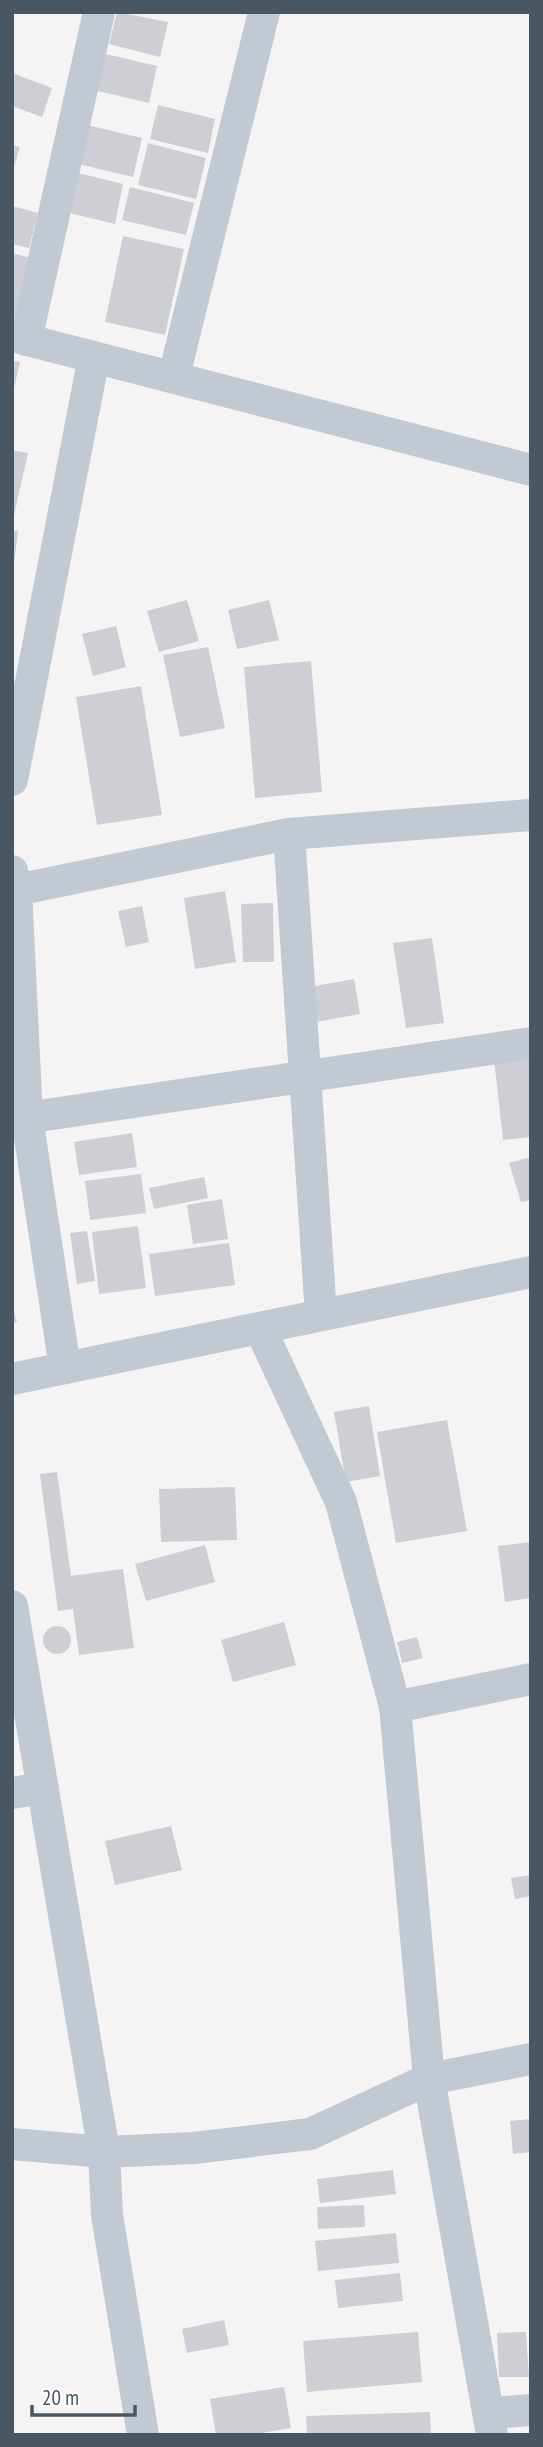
<svg xmlns="http://www.w3.org/2000/svg" width="543" height="2447" viewBox="0 0 543 2447" font-family="'PT Sans Narrow',sans-serif">
  <style>
    .building { fill: #cdcfd5 }
    .lines { fill: none; stroke-linecap: round; stroke-linejoin: round }
    .minor { stroke: #c1cad2; stroke-width: 32 }
  </style>
  <rect width="100%" height="100%" fill="#f5f3f3"/>
  <g class="building">
    <polygon points="117,12 168,22 160,57 109,44"/>
    <polygon points="97,52 157,66 149,103 89,89"/>
    <polygon points="12,73 52,88 42,117 12,106"/>
    <polygon points="158,105 215,119 208,153 150,139"/>
    <polygon points="87,125 142,138 133,177 78,164"/>
    <polygon points="148,143 206,158 196,199 138,185"/>
    <polygon points="12,145 20,147 13,170 12,170"/>
    <polygon points="74,172 123,184 115,224 65,212"/>
    <polygon points="130,187 194,203 186,235 122,220"/>
    <polygon points="12,206 38,213 29,248 12,244"/>
    <polygon points="123,236 184,249 165,335 105,322"/>
    <polygon points="12,253 34,259 18,318 12,317"/>
    <polygon points="12,361 20,362 13,393 12,392"/>
    <polygon points="12,450 28,453 13,520 12,520"/>
    <polygon points="12,530 18,531 14,563 12,563"/>
    <polygon points="187,600 199,641 159,652 147,611"/>
    <polygon points="269,600 279,640 237,649 228,610"/>
    <polygon points="116,626 126,667 93,676 82,634"/>
    <polygon points="208,647 225,728 180,737 163,655"/>
    <polygon points="311,661 322,792 255,798 244,667"/>
    <polygon points="141,686 162,815 97,825 76,697"/>
    <polygon points="225,891 236,962 195,969 184,898"/>
    <polygon points="273,903 274,962 243,962 241,904"/>
    <polygon points="142,906 149,942 126,947 118,911"/>
    <polygon points="432,938 444,1023 406,1028 393,943"/>
    <polygon points="354,979 360,1014 316,1022 310,987"/>
    <polygon points="531,1054 531,1137 503,1140 494,1059"/>
    <polygon points="132,1133 137,1167 79,1175 74,1142"/>
    <polygon points="531,1157 531,1200 521,1202 509,1163"/>
    <polygon points="141,1174 146,1213 90,1220 85,1181"/>
    <polygon points="204,1177 208,1198 154,1209 149,1188"/>
    <polygon points="222,1199 228,1239 193,1244 187,1205"/>
    <polygon points="138,1226 146,1288 99,1294 92,1232"/>
    <polygon points="87,1231 95,1281 77,1284 70,1233"/>
    <polygon points="229,1243 235,1285 155,1296 149,1254"/>
    <polygon points="12,1305 17,1322 12,1323"/>
    <polygon points="369,1406 380,1476 346,1482 334,1412"/>
    <polygon points="447,1420 467,1531 396,1543 377,1432"/>
    <polygon points="57,1472 71,1576 123,1569 134,1648 79,1655 73,1609 58,1611 40,1474"/>
    <polygon points="235,1487 237,1540 161,1542 159,1489"/>
    <polygon points="531,1542 531,1598 505,1602 498,1546"/>
    <polygon points="205,1545 215,1582 146,1601 135,1564"/>
    <polygon points="284,1622 296,1665 233,1682 221,1640"/>
    <circle cx="57" cy="1640" r="14"/>
    <polygon points="417,1637 423,1658 402,1663 397,1642"/>
    <polygon points="171,1826 182,1870 115,1885 105,1841"/>
    <polygon points="531,1875 531,1896 515,1899 511,1878"/>
    <polygon points="531,2119 531,2152 513,2154 510,2121"/>
    <polygon points="393,2170 396,2194 320,2203 317,2179"/>
    <polygon points="364,2205 365,2227 318,2229 317,2207"/>
    <polygon points="396,2233 399,2263 318,2271 315,2241"/>
    <polygon points="400,2273 403,2301 338,2308 335,2280"/>
    <polygon points="224,2320 229,2345 187,2353 182,2329"/>
    <polygon points="418,2332 422,2382 307,2392 303,2341"/>
    <polygon points="526,2332 529,2377 499,2377 497,2333"/>
    <polygon points="284,2387 291,2428 249,2435 216,2435 210,2399"/>
    <polygon points="430,2412 431,2435 307,2435 306,2416"/>
  </g>
  <g class="lines">
    <g class="minor">
      <polyline points="12,336 531,470"/>
      <polyline points="26,340 99,12"/>
      <polyline points="174,376 264,12"/>
      <polyline points="12,780 94,357"/>
      <polyline points="289,834 321,1315"/>
      <polyline points="12,871 16,890 27,1118 65,1368"/>
      <polyline points="16,890 289,834 531,815"/>
      <polyline points="12,1120 531,1043"/>
      <polyline points="260,1328 341,1502 395,1707 429,2079 492,2435"/>
      <polyline points="12,1379 531,1272"/>
      <polyline points="12,1606 104,2152 107,2215 143,2435"/>
      <polyline points="395,1707 531,1679"/>
      <polyline points="12,1793 43,1788"/>
      <polyline points="12,2144 104,2152 194,2148 310,2134 429,2079 531,2059"/>
      <polyline points="490,2413 531,2410"/>
    </g>
  </g>
  <rect width="543" height="2447" fill="none" stroke="#4a5661" stroke-width="28"/>
  <path d="M32 2405v10h103v-10" fill="none" stroke="#4a5661" stroke-width="3.5"/>
  <text x="42" y="2405" font-size="21" fill="#4a5661" stroke="#ffffff" stroke-width="5" paint-order="stroke">20 m</text>
</svg>
